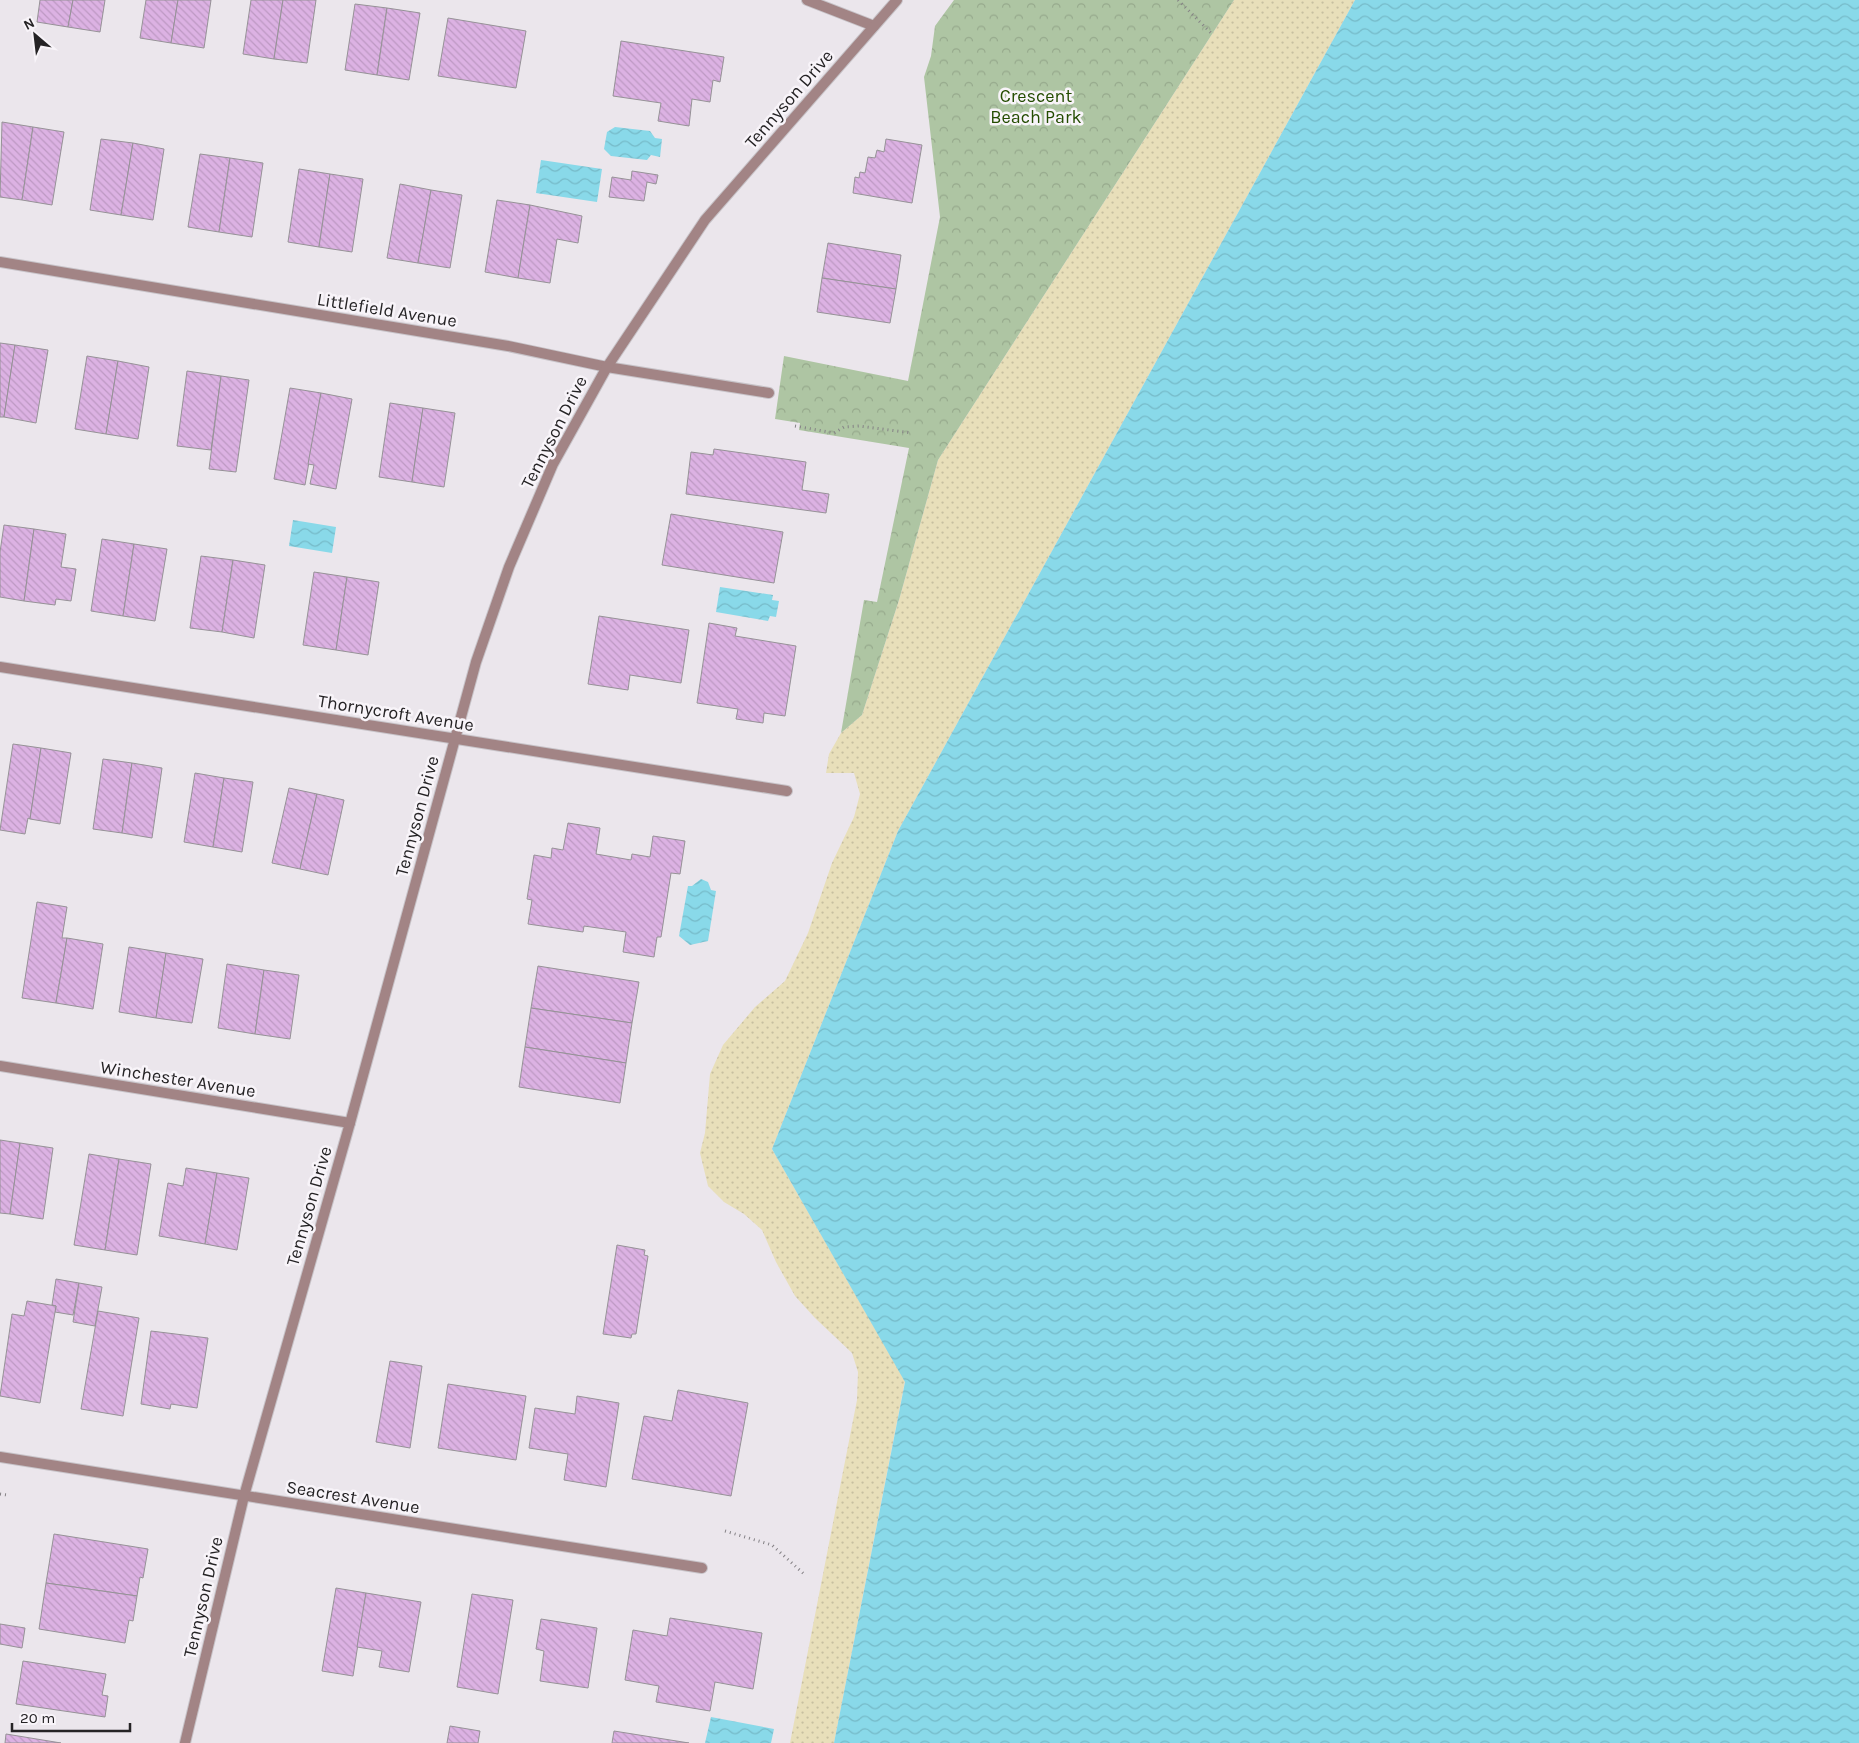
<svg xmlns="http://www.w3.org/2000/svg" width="1859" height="1743" viewBox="0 0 1859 1743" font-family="Karla,sans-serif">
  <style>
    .sand { fill: url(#sand-dots) }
    .park { fill: url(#park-crowns) }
    .water { fill: url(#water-waves) }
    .building { fill: url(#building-back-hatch); stroke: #969297 }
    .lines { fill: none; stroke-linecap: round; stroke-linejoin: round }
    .street-casing { stroke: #c7c3c8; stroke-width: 12 }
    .path { stroke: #848185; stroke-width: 3; stroke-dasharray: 1 4; stroke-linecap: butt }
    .street { stroke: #a28485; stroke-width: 10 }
    .labels { text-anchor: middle; stroke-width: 5; stroke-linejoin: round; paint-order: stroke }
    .park-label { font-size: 18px; fill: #234c00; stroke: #f8f4f9 }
    .street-label { font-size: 18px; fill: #252325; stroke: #f8f4f9 }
  </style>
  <defs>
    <pattern id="sand-dots" width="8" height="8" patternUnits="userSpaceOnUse" patternTransform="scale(1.25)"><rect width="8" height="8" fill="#e8dfba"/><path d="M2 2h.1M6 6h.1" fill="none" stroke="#c7bfa0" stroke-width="1.8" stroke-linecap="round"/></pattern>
    <pattern id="park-crowns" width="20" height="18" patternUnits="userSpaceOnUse" patternTransform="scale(1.25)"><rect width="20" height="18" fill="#aec5a3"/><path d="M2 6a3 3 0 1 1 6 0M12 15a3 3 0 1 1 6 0" fill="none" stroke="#96a98c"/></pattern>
    <pattern id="water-waves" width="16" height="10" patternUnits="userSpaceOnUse" patternTransform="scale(1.25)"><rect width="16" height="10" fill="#89d9e9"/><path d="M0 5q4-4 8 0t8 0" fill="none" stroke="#76bac8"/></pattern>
    <pattern id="building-back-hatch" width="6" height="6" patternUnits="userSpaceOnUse" patternTransform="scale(1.25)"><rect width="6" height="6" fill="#dcb2e3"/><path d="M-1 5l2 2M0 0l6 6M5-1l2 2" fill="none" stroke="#bd99c3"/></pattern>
  </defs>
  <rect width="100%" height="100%" fill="#ebe6ec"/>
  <polygon class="sand" points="1234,0 1355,0 898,831 772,1149 905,1381 834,1743 790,1743 857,1400 858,1372 852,1353 815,1318 795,1296 776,1262 762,1230 744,1214 724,1202 708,1186 700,1153 705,1133 710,1074 723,1045 755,1007 785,981 808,933 832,863 854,817 860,794 854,773 826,773 829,754 841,733 862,715 899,600 938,460"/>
  <polygon class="park" points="954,0 1234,0 938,460 899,600 862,715 841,733 864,600 877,602 909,448 799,430 800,423 775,419 784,356 908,381 940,217 924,77 931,56 935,26"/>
  <g class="water">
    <polygon points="1355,0 1859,0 1859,1743 834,1743 905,1382 772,1149 898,831"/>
    <polygon points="615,127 650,131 655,138 662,139 660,157 651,155 647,160 611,156 604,149 607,132"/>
    <polygon points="541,160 602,169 597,202 536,193"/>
    <polygon points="293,520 336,527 332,553 289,546"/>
    <polygon points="720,587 773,595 772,600 779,601 776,617 770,616 768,621 716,612"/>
    <polygon points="701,879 708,882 711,890 716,891 708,941 690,945 679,936 688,886 692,886"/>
    <polygon points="711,1717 774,1729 771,1743 705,1743"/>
  </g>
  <g class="building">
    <polygon points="40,0 73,0 68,27 37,22"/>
    <polygon points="73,0 105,0 100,32 68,27"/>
    <polygon points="146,0 178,0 171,43 140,38"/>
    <polygon points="178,0 211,0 204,48 171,43"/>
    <polygon points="251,0 283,0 274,59 243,54"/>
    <polygon points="283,0 316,0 307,63 274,59"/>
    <polygon points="355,4 387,8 377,75 345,70"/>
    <polygon points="387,8 420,13 409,80 377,75"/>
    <polygon points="448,18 526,31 516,88 438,76"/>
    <polygon points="621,41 724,57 720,82 713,80 710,102 692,99 689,126 658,121 661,103 613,96"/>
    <polygon points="2,122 33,127 22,200 0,197"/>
    <polygon points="33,127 64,132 52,205 22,200"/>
    <polygon points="101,139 133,143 121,215 90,210"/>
    <polygon points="886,139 922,145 912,203 853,193 855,177 859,178 860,172 865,173 868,157 875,158 877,150 884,152"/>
    <polygon points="133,143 164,149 153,220 121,215"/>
    <polygon points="200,154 230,158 219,232 188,227"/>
    <polygon points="230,158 263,163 252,237 219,232"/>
    <polygon points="299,169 330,174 319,247 288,242"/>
    <polygon points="632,171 658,175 656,184 647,182 644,201 609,197 612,177 631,180"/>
    <polygon points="330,174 363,179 352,252 319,247"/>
    <polygon points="400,184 431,190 418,263 387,258"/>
    <polygon points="431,190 462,195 450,268 418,263"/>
    <polygon points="497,200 530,205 518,278 485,272"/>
    <polygon points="530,205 582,216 578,243 557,239 550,283 518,278"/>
    <polygon points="828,243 901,255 896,289 822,278"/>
    <polygon points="822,278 896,289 890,323 817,312"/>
    <polygon points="0,343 15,345 4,417 0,417"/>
    <polygon points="15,345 48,350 36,423 4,417"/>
    <polygon points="87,356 118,361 106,434 75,429"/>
    <polygon points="118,361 149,367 138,439 106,434"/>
    <polygon points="187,371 221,376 211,450 177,446"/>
    <polygon points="221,376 249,380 236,472 209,469"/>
    <polygon points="290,388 321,393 305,485 274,479"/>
    <polygon points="321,393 352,399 336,489 310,484 314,465 308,464"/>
    <polygon points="390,403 423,408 412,482 379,477"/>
    <polygon points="423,408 455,413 444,487 412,482"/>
    <polygon points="714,449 806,462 802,490 829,494 826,513 686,494 691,452 713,455"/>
    <polygon points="671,514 783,532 774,583 662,565"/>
    <polygon points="4,525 34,529 24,601 0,597 0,552"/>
    <polygon points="34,529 66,534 61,567 76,569 71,601 56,599 55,605 24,601"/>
    <polygon points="102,539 134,544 123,616 91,611"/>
    <polygon points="134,544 167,549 155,621 123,616"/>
    <polygon points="201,556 233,560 222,632 190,628"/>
    <polygon points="233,560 265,565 254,638 222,632"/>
    <polygon points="314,572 347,577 336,650 303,645"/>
    <polygon points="347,577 379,582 368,655 336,650"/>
    <polygon points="599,616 689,630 681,683 630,675 628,690 588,684"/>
    <polygon points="709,623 737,628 735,636 796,646 785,716 764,713 763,723 736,719 738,709 697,703"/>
    <polygon points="13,744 41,748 30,819 28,818 25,834 0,830"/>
    <polygon points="41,748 71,753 60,824 30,819"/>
    <polygon points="103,759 132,763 122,833 93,829"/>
    <polygon points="132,763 162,768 152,838 122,833"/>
    <polygon points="195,773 224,778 213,847 184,842"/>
    <polygon points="224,778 253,782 242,852 213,847"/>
    <polygon points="289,788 317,794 300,869 272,863"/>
    <polygon points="317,794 344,800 328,875 300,869"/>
    <polygon points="568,823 600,828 596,854 631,860 632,854 650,857 653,836 685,841 680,874 671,873 661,937 657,937 654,957 623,952 626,932 584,926 583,932 528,924 532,900 527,899 534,855 551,858 552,848 563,850"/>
    <polygon points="37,902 67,907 62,938 67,938 56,1003 22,998"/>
    <polygon points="67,938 103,944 93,1009 56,1003"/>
    <polygon points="129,947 166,953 156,1018 119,1012"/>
    <polygon points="166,953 203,959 192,1023 156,1018"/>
    <polygon points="227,964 264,970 255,1034 218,1028"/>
    <polygon points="538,966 639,982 632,1023 531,1008"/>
    <polygon points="264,970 299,975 290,1039 255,1034"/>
    <polygon points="531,1008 632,1023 626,1063 525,1047"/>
    <polygon points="525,1047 626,1063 620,1103 519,1087"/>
    <polygon points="0,1140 20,1143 10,1214 0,1213"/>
    <polygon points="20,1143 53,1148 43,1219 10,1214"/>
    <polygon points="89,1154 119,1159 105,1250 74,1245"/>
    <polygon points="119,1159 151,1164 137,1255 105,1250"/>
    <polygon points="186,1168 217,1173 205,1244 159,1236 168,1183 183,1186"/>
    <polygon points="217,1173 249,1178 237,1250 205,1244"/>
    <polygon points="617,1245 645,1250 644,1255 648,1256 636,1334 632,1334 631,1338 603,1334"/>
    <polygon points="56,1279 79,1283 73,1315 55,1312 56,1306 52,1305"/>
    <polygon points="79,1283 102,1287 95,1326 73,1322"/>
    <polygon points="27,1301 56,1306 40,1403 0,1396 12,1314 24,1316"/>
    <polygon points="98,1311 139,1318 123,1416 81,1409"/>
    <polygon points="151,1331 208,1338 197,1408 171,1404 170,1409 141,1404"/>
    <polygon points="390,1361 422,1366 410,1448 376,1442"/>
    <polygon points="448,1384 526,1396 516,1460 438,1448"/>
    <polygon points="678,1390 748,1403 731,1496 632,1479 644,1416 672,1421"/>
    <polygon points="577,1396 619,1403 606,1487 564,1480 568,1454 529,1448 535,1408 575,1414"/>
    <polygon points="54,1534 148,1549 143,1578 140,1577 137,1596 46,1583"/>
    <polygon points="46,1583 137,1596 133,1621 129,1620 125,1643 39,1629"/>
    <polygon points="336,1588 366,1593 353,1676 322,1671"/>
    <polygon points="366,1593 421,1602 409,1672 379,1667 382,1651 357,1647"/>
    <polygon points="472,1594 513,1600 498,1694 457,1687"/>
    <polygon points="670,1618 762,1633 753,1689 715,1682 710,1711 656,1702 659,1686 625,1680 633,1630 667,1636"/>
    <polygon points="541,1619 597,1628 588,1688 540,1681 544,1651 536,1649"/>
    <polygon points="0,1624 25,1628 22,1648 0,1644"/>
    <polygon points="23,1661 106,1674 102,1695 108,1696 105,1717 16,1704"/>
    <polygon points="450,1726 480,1731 478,1743 447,1743"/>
    <polygon points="614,1731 689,1743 612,1743"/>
    <polygon points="6,1734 61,1743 5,1743"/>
  </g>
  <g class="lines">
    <g class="street-casing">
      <g id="street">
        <polyline points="807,0 874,26"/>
        <polyline points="0,262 508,346 607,367 769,393"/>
        <polyline points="0,667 787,791"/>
        <polyline points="0,1066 350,1123"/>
        <polyline points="0,1457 702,1568"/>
        <polyline points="185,1743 244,1496 350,1123 476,662 509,567 553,464 607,367 705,220 897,0"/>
      </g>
    </g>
    <g class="path">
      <polyline points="1178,0 1213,35"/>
      <polyline points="795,426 834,433 844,427 859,426 912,433"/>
      <polyline points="0,1494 7,1495"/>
      <polyline points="725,1531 772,1545 804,1574"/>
    </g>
    <use href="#street" class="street"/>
  </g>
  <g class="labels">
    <g class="park-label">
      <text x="1036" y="102">Crescent<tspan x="1036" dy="21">Beach Park</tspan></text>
    </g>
    <g class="street-label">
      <text transform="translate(789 99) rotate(-49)" y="6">Tennyson Drive</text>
      <text transform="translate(387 310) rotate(9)" y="6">Littlefield Avenue</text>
      <text transform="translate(554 432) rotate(-63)" y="6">Tennyson Drive</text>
      <text transform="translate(396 713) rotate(9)" y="6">Thornycroft Avenue</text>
      <text transform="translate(417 816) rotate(-75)" y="6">Tennyson Drive</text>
      <text transform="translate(178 1079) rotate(9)" y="6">Winchester Avenue</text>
      <text transform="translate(309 1206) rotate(-74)" y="6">Tennyson Drive</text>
      <text transform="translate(353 1497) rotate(9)" y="6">Seacrest Avenue</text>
      <text transform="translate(203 1597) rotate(-77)" y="6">Tennyson Drive</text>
    </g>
  </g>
  <g transform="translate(35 35) rotate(332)" stroke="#f8f4f9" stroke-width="4" paint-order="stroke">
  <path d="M0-4L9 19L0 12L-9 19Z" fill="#252325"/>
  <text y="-8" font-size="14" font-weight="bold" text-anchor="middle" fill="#252325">N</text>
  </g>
  <path d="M12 1723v8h118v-8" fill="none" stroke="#252325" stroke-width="2.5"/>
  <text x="20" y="1723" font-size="15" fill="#252325" stroke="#f8f4f9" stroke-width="4" paint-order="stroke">20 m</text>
</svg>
